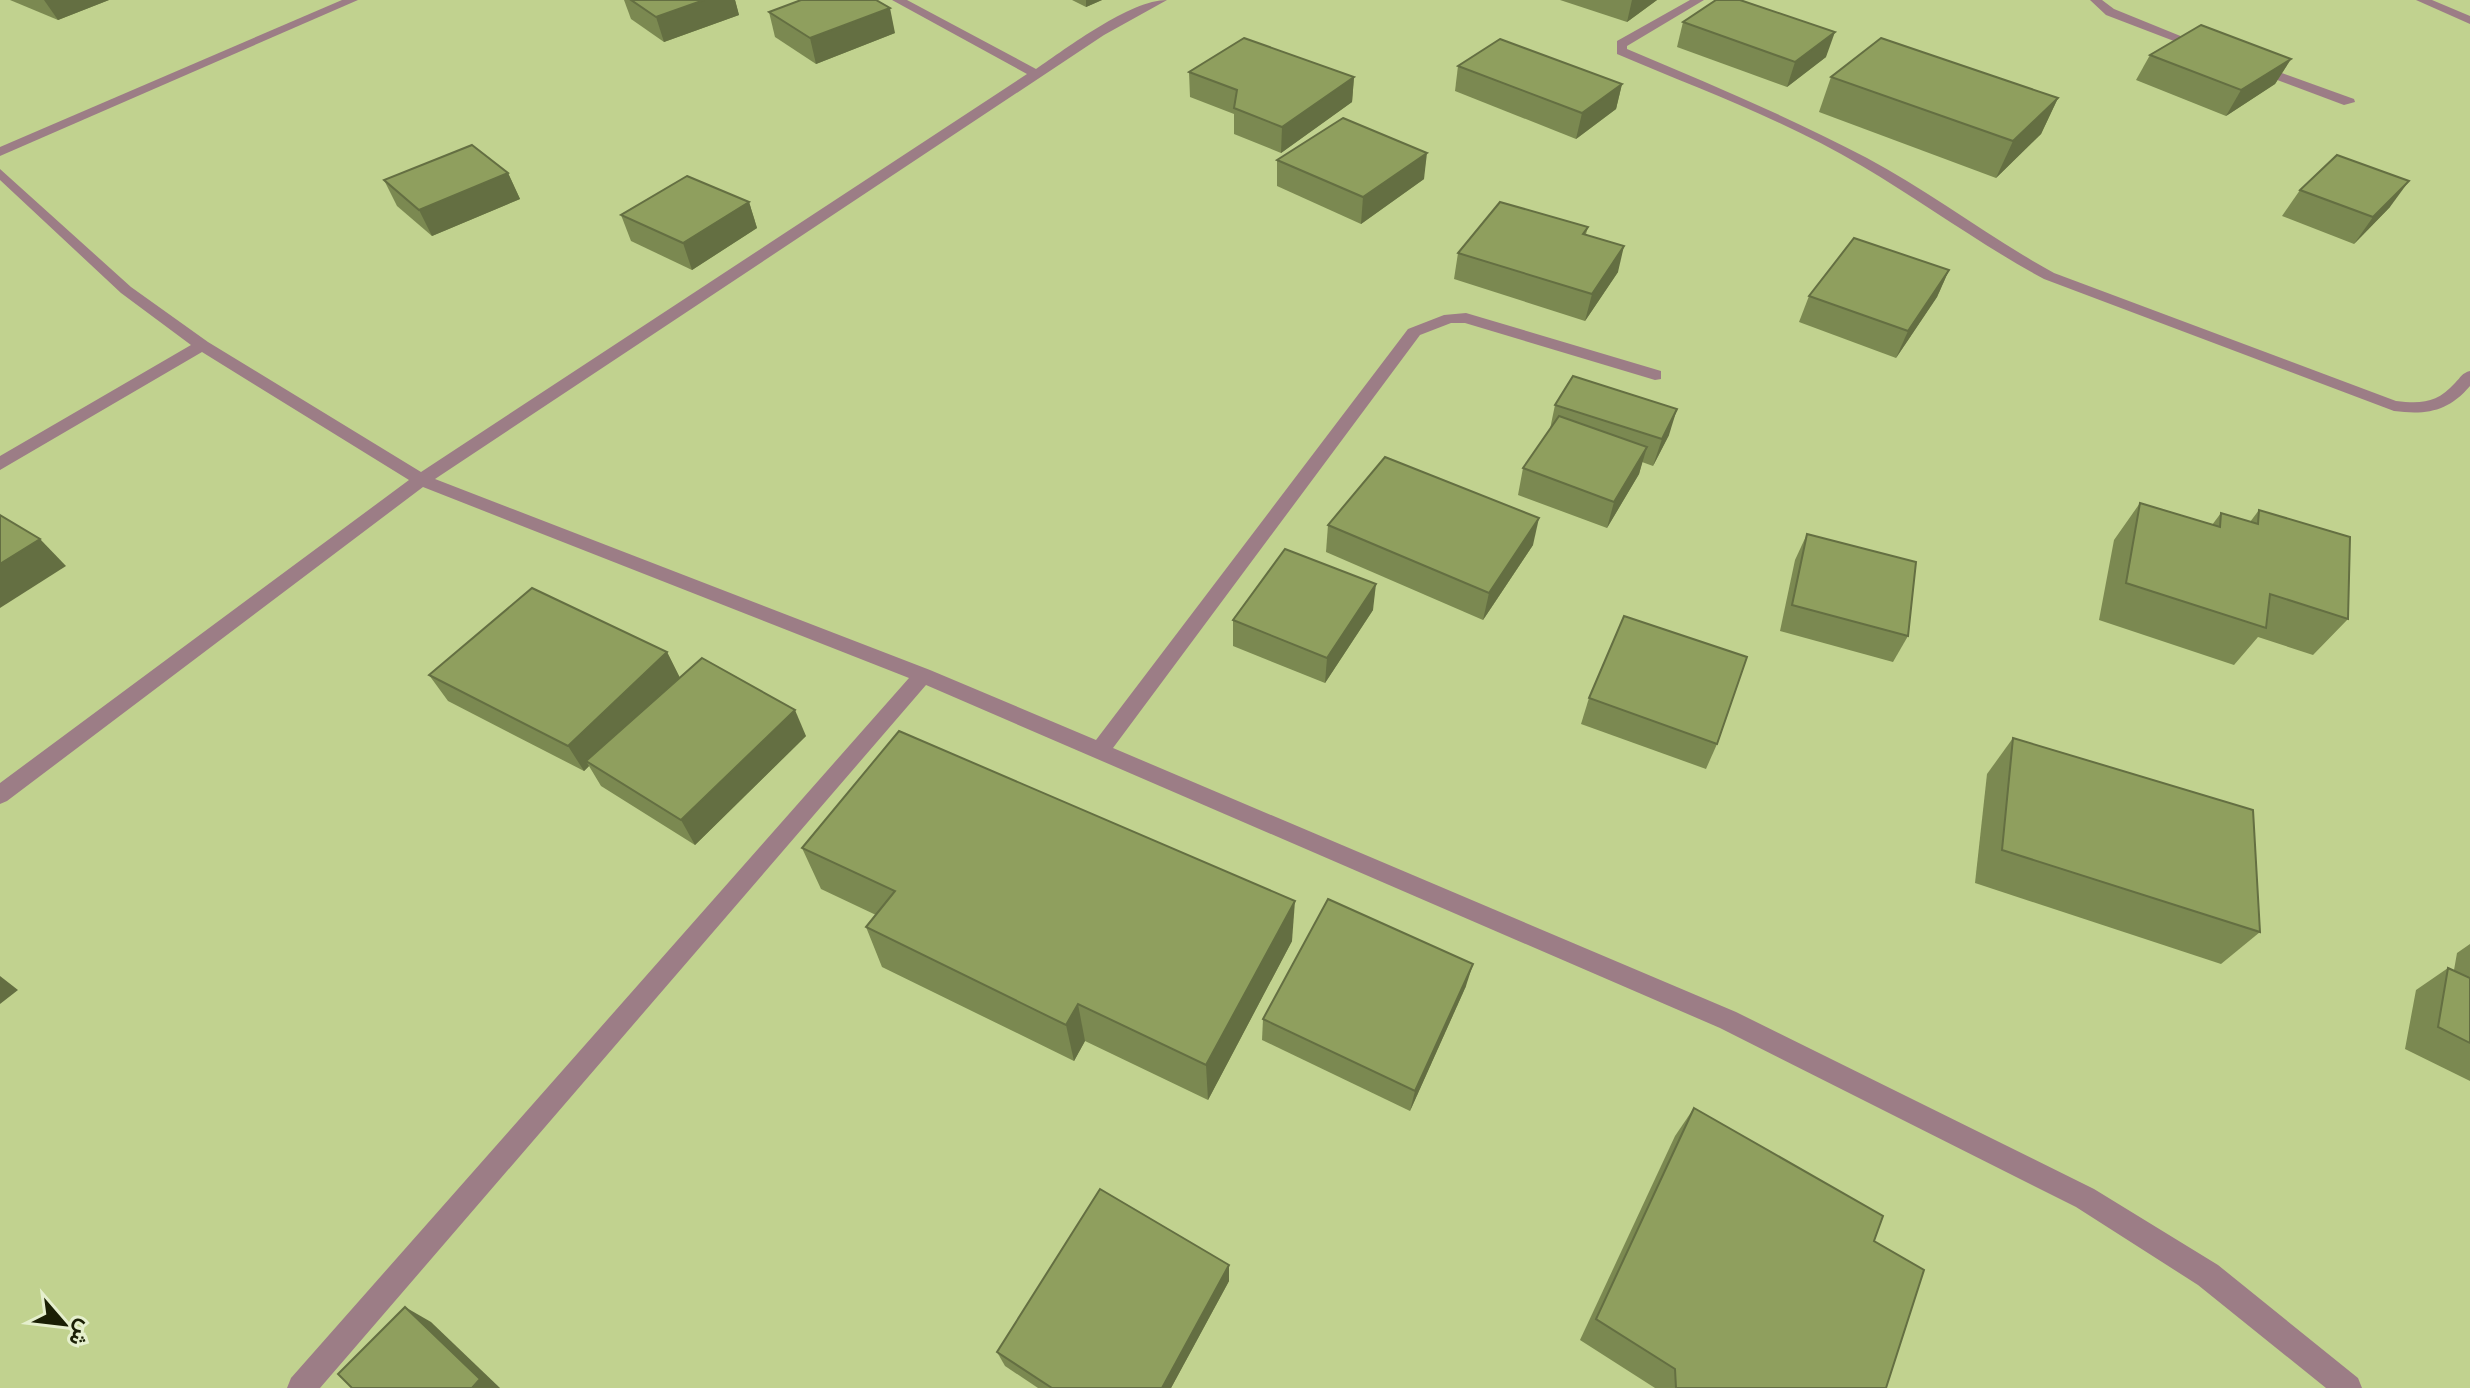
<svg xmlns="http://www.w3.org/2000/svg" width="2470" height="1388" viewBox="0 0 2470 1388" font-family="Helvetica,Vazirmatn,sans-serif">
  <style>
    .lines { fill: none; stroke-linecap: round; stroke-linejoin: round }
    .minor { fill: #9c7d86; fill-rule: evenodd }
    .wall { fill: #7b8951 }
    .shaded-wall { fill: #646f42 }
    .building { fill: #8f9f5e; stroke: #646f42; stroke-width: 2 }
  </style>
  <rect width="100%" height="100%" fill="#c1d28f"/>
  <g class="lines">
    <g class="minor">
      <polygon points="342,0 358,0 0,156 0,147"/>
      <path d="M 892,0 L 907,0 L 1036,69 C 1067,48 1130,0 1167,0 L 1104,35 L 435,479 L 930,670 L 1096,740 L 1408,329 L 1444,315 L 1466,313 L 1661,371 L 1661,379 L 1655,380 L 1465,323 L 1451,323 L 1420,335 L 1113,748 L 1736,1012 L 2094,1189 L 2218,1265 L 2358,1378 L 2362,1388 L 2326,1388 L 2198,1285 L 2076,1207 L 1720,1028 L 926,685 L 320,1388 L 287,1388 L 291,1378 L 909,678 L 423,487 L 7,801 L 0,804 L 0,783 L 409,480 L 202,352 L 0,470 L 0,456 L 191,345 L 121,293 L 0,180 L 0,169 L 131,287 L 208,342 L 421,472 L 1027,74 Z"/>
      <path d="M 1690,0 L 1704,0 L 1627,46 L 1627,49 C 1708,83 1789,117 1867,158 C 1931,192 1990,238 2054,273 L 2396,401 C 2422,404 2437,403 2455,383 C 2461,377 2462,373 2470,371 L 2470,386 C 2448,412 2426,415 2394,411 L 2044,279 C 1981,245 1923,202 1862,166 C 1785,120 1699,89 1617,54 L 1617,41 Z"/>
      <polygon points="2090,0 2102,0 2114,9 2210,48 2200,51 2106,15"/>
      <polygon points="2416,0 2432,0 2470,16 2470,24"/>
      <polygon points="2257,64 2354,99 2355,102 2344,105 2253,71 2251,68"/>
    </g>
  </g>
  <g class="wall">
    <polygon points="10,0 109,0 58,20"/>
    <polygon points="624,0 735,0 739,15 664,42 631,19"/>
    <polygon points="1072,0 1102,0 1086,7"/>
    <polygon points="1560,0 1657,0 1627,22"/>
    <polygon points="769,12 895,33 816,64 775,37"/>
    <polygon points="1683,22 1826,57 1787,87 1677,47"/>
    <polygon points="2150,55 2291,59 2275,84 2226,116 2136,80"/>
    <polygon points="1458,66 1622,84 1616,109 1576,139 1455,91"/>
    <polygon points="1189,72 1354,77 1352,102 1281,153 1234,134 1234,114 1190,97"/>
    <polygon points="1831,77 2058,98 2041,134 1996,178 1819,112"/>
    <polygon points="1277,160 1424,179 1361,224 1277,186"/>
    <polygon points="508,173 520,199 432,236 397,206 384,180"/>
    <polygon points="2300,190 2390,207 2354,244 2282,216"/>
    <polygon points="749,202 757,228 692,270 631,241 621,215"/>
    <polygon points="1588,227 1586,234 1618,272 1585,321 1454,279 1458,253"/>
    <polygon points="1949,270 1937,297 1896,358 1799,322 1809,296"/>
    <polygon points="1555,405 1669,435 1653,466 1642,462 1639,474 1607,528 1518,495 1523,468 1550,429"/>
    <polygon points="2140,503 2212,525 2221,513 2250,522 2259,510 2348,619 2313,655 2258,637 2234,665 2099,620 2114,540"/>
    <polygon points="1328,525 1533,545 1483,620 1326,552"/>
    <polygon points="1807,534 1908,636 1893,662 1780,631 1795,560"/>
    <polygon points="1373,610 1325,683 1233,646 1233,620"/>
    <polygon points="667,652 680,678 806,736 695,845 601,786 589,766 584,771 448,701 429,675"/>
    <polygon points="1589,698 1717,744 1706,769 1581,724"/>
    <polygon points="2013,738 2260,932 2221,964 1975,883 1987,774"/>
    <polygon points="802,848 1292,941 1208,1100 1085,1041 1074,1061 882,967 866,927 876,915 821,889"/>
    <polygon points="2470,944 2470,1081 2405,1049 2416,990 2448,968 2454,970 2457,953"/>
    <polygon points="1466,986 1410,1111 1262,1040 1263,1019"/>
    <polygon points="1694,1108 1874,1241 1886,1388 1655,1388 1580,1340 1675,1136"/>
    <polygon points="1229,1265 1229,1281 1171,1388 1038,1388 1005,1366 997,1352"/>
  </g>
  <g class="shaded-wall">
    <polygon points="44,0 109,0 58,20"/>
    <polygon points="704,0 735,0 739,15 664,42 656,17"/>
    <polygon points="1086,0 1102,0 1086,7"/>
    <polygon points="1632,0 1657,0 1627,22"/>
    <polygon points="890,8 895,33 816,64 810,38"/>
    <polygon points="1835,32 1826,57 1787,87 1795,62"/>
    <polygon points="2291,59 2275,84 2226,116 2241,90"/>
    <polygon points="1354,77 1352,102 1281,153 1282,127"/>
    <polygon points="1622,84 1616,109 1576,139 1582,113"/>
    <polygon points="2058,98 2041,134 1996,178 2013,141"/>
    <polygon points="1427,153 1424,179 1361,224 1363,197"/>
    <polygon points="508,173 520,199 432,236 419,210"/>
    <polygon points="2409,181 2390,207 2354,244 2373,217"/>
    <polygon points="749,202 757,228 692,270 683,243"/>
    <polygon points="1624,246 1618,272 1585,321 1592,294"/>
    <polygon points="1949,270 1937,297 1896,358 1908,331"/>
    <polygon points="1677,409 1669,435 1653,466 1662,439"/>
    <polygon points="1647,447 1639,474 1607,528 1614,502"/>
    <polygon points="1539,518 1533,545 1483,620 1489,593"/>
    <polygon points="40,539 66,566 0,608 0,564"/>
    <polygon points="1376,584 1373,610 1325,683 1327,658"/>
    <polygon points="667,652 680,678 586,761 589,766 584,771 568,746"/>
    <polygon points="795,710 806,736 695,845 681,820"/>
    <polygon points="1295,901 1292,941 1208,1100 1206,1065"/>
    <polygon points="1473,964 1466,986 1410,1111 1415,1091"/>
    <polygon points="0,976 18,990 0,1004"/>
    <polygon points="1078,1004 1085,1041 1074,1061 1066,1025"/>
    <polygon points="1229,1265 1229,1281 1171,1388 1162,1388"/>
    <polygon points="405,1307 431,1322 500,1388 472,1388"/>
  </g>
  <g class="building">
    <polygon points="631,0 704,0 656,17"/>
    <polygon points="801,0 876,0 890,8 810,38 769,12"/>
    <polygon points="1716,0 1740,0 1835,32 1795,62 1683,22"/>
    <polygon points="2201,25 2291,59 2241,90 2150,55"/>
    <polygon points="1244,38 1354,77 1282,127 1234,108 1237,90 1189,72"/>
    <polygon points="1881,38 2058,98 2013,141 1831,77"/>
    <polygon points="1500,39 1622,84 1582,113 1458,66"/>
    <polygon points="1343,118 1427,153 1363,197 1277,160"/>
    <polygon points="472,145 508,173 419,210 384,180"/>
    <polygon points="2337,155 2409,181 2373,217 2300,190"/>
    <polygon points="687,176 749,202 683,243 621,215"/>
    <polygon points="1500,202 1588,227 1583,234 1624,246 1592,294 1458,253"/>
    <polygon points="1854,238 1949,270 1908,331 1809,296"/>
    <polygon points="1573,376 1677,409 1662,439 1555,405"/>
    <polygon points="1559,416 1647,447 1614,502 1523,468"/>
    <polygon points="1385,457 1539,518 1489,593 1328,525"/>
    <polygon points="2140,503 2220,527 2221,513 2258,524 2259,510 2350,537 2348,619 2270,594 2266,628 2126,583"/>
    <polygon points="0,515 40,539 0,564"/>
    <polygon points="1807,534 1916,562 1908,636 1792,605"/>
    <polygon points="1285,549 1376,584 1327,658 1233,620"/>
    <polygon points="532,588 667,652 568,746 429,675"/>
    <polygon points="1624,616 1747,657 1717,744 1589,698"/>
    <polygon points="702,658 795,710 681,820 586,761"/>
    <polygon points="899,731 1295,901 1206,1065 1078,1004 1066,1025 866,927 895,891 802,848"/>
    <polygon points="2013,738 2253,810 2260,932 2002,850"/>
    <polygon points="1328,899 1473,964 1415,1091 1263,1019"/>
    <polygon points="2448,968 2470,978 2470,1043 2438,1027"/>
    <polygon points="1694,1108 1883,1216 1874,1241 1924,1270 1886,1388 1676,1388 1675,1369 1596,1319"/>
    <polygon points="1100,1189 1229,1265 1162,1388 1052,1388 997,1352"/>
    <polygon points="405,1307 480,1379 472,1388 352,1388 338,1374"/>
  </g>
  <g transform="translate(64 1324) rotate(118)" stroke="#e5efcd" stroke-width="6" paint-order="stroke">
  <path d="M0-6L14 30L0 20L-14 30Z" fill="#1a1f05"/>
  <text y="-12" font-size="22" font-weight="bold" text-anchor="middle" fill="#1a1f05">ش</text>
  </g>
</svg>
